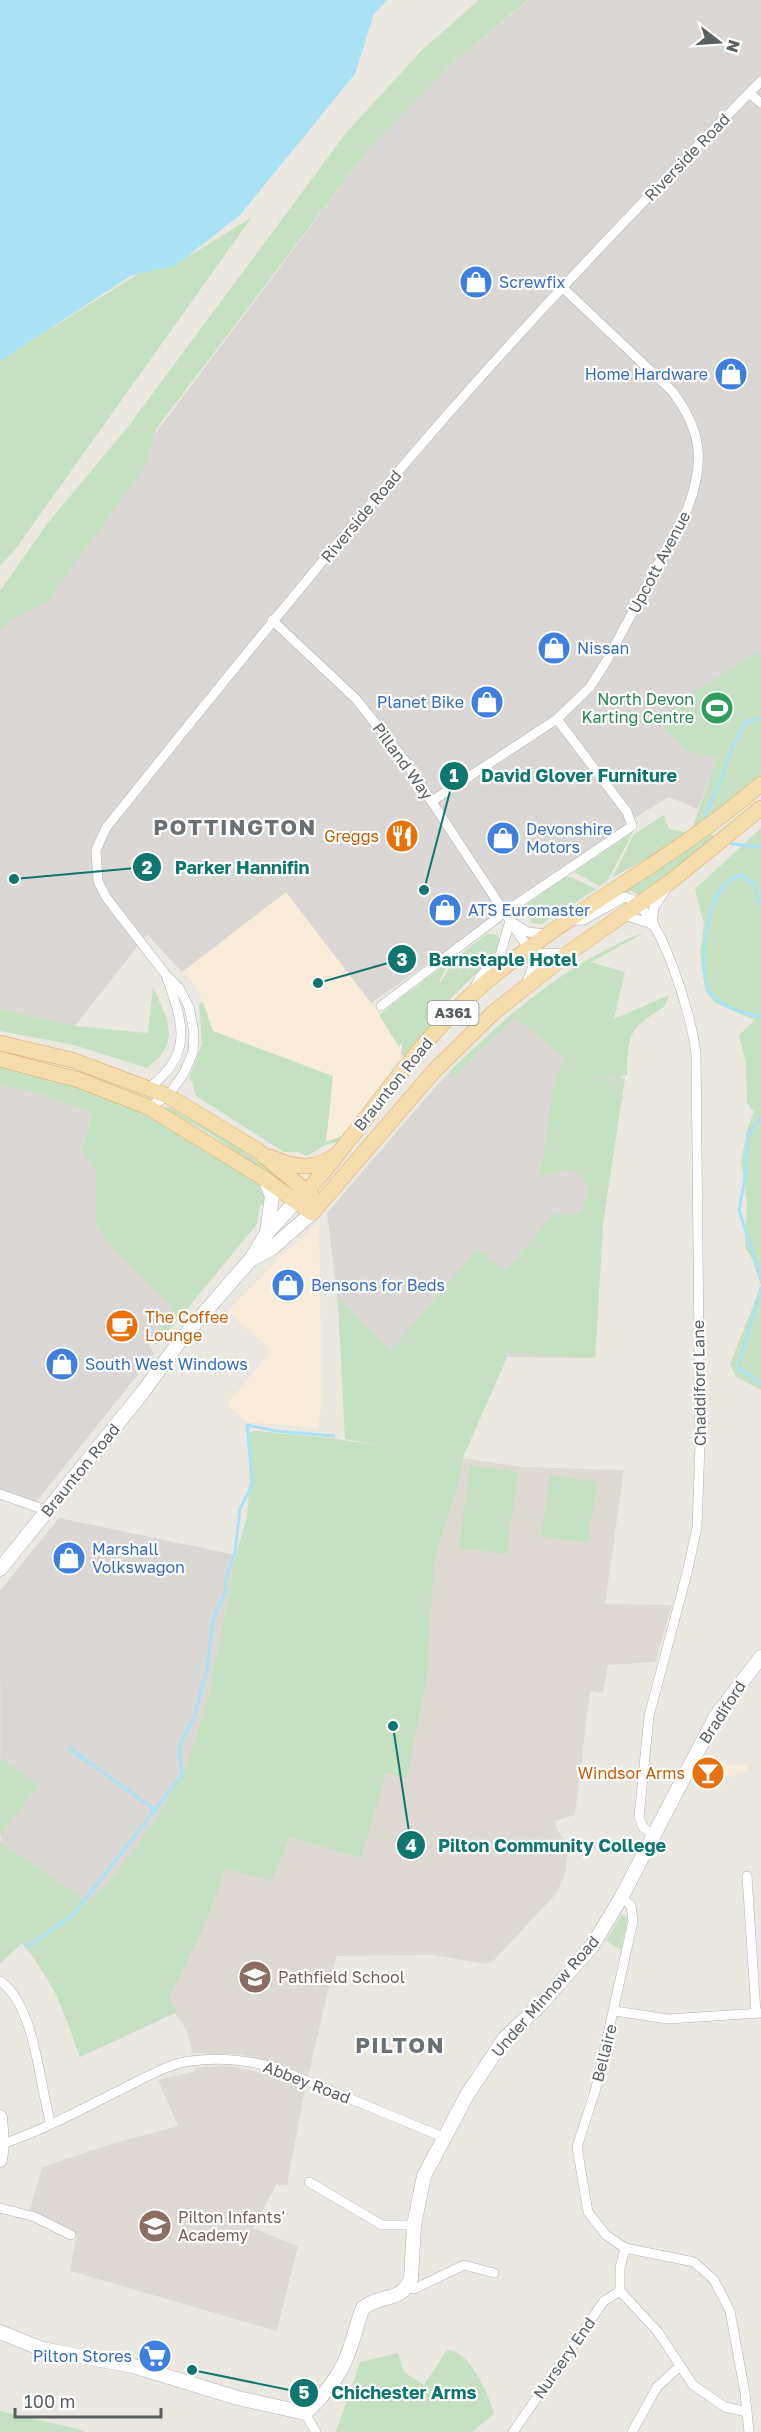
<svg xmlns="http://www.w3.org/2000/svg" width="761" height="2432" viewBox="0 0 761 2432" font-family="'Golos Text',sans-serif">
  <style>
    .commercial { fill: #f9ecd9 }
    .industrial { fill: #dad7d4 }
    .education { fill: #ded9d3 }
    .green { fill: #c6e1c1 }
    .water { fill: #a9e1f5 }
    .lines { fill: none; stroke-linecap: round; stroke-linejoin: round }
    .stream { stroke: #a9e1f5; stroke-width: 3 }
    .street-casing { stroke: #afb3b6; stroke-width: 10 }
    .secondary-casing { stroke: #afb3b6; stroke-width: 15 }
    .primary-casing { stroke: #e1a966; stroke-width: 16 }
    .street { stroke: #fff; stroke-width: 9 }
    .secondary { stroke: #fff; stroke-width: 14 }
    .primary { stroke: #f5ddad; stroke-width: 15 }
    .labels { text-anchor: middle; stroke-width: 4.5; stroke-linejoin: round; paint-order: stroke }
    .shield { fill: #fff; stroke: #8c8f90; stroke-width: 1.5 }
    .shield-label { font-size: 15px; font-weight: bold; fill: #5a5f61 }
    .street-label { font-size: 16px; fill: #5a5f61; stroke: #fff }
    .shop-label { font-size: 16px; fill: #366cbe; stroke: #fff; text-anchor: start }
    .leisure-label { font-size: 16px; fill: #27864d; stroke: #fff; text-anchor: end }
    .food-label { font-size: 16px; fill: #c56008; stroke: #fff; text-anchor: end }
    .education-label { font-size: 16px; fill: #785e54; stroke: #fff; text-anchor: start }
    .district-label { font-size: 22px; font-weight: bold; letter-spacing: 1.5px; fill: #6b7173; stroke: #fff }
    .leader { fill: none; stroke: #0f766e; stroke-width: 2 }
    .callout-dot { fill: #0f766e; stroke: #fff; stroke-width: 2 }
    .mark-label { font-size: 18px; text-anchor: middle; font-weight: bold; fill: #fff }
    .callout-label { font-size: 18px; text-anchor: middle; font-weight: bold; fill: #0f766e; stroke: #fff; stroke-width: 4.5; stroke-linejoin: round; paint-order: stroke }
  </style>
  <rect width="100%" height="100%" fill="#ebe8e2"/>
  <g class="commercial">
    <polygon points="287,891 486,917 371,1003 408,1053 401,1061 392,1064 390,1073 342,1136 326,1142 333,1076 213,1031 197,987 182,972"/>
    <polygon points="319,1223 322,1402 318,1428 246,1422 227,1404 272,1350 227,1312 280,1257"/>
    <polygon points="703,1756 720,1765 749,1765 749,1770 703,1785 691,1778"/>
  </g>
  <g class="industrial">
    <polygon points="529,0 761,0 761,650 686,751 717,758 698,809 669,797 641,814 371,1003 286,892 182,972 147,934 75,1026 0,1009 0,631 13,619 13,614 158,430 370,147 457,59"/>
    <polygon points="512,1013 622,1072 603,1224 595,1358 507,1357 474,1432 345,1437 338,1303 327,1213 436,1086"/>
    <polygon points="0,1085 36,1092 93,1113 81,1151 96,1170 95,1224 114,1249 174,1308 149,1344 154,1354 36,1502 0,1489"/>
    <polygon points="59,1518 236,1555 209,1694 190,1757 159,1815 118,1871 59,1933 30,1953 22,1943 1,1963 0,1591"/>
  </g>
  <g class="education">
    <polygon points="255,1431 330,1438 522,1467 624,1470 605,1604 672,1605 655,1662 608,1665 603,1693 590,1691 575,1815 555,1821 556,1828 569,1847 565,1874 556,1894 494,1960 486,1964 433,1955 336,1956 308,2077 265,2060 238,2054 192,2053 187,2031 175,2013 80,2057 58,1996 30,1953 59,1933 118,1871 159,1815 190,1757 209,1694 236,1555 247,1517 250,1480 247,1433"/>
    <polygon points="231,2066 275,2076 305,2089 287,2185 276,2185 253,2228 298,2246 277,2331 70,2271 77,2234 30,2210 42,2167 111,2144 178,2126 158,2080 193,2072 196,2067"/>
  </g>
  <g class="green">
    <polygon points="479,0 528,0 457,59 370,147 156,429 144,468 47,602 13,619 0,631 0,591 47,524 127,428 346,133 421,51"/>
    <polygon points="231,210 188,257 252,217 14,551 0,566 0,360 138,274"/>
    <polygon points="761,650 761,775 691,832 717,758 686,751 658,721 685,698"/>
    <polygon points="664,815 669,829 684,832 687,836 612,878 634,834"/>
    <polygon points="761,828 761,1390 736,1377 730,1364 761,1286 753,1261 745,1247 747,1202 741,1161 748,1126 754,1112 747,1103 746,1064 739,1035 755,1020 715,1003 705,991 700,953 704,924 695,889"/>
    <polygon points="633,832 608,880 600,886 574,872"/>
    <polygon points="709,832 716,838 642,896 630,891 618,897"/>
    <polygon points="565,877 571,877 596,889 542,924 532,923 522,909 524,906"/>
    <path d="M 644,933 L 591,962 L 625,972 L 614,1019 L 669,995 L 665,1006 C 629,1030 628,1031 627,1075 L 576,1084 L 625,1078 L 603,1224 L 595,1358 L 504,1352 L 507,1357 L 462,1460 L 464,1464 L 434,1561 L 427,1676 L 407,1778 L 386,1773 L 361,1858 L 290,1837 L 271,1881 L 226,1868 L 205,1924 L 169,1998 L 177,2012 L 80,2057 C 66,2017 52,1975 22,1943 L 0,1963 L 0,1842 L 88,1902 L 118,1871 L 159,1815 L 190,1757 L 209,1694 L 236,1555 L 247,1517 L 250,1480 L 247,1433 L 255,1431 L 330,1438 L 401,1450 L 345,1439 L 338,1298 L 391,1350 L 477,1249 L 506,1270 L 554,1214 L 570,1216 L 580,1211 L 590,1190 C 579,1165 562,1166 540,1178 L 553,1089 L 564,1057 L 515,1017 L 456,1074 L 457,1078 L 452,1076 L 450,1071 C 497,1026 543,983 602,952 C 615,945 629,937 644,933 Z"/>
    <polygon points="487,934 495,934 500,939 499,948 492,958 452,997 406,1057 401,1055 403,1041 399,1047 379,1015 450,961 439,981 441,982 454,959"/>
    <path d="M 153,987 C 167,1020 183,1042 147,1068 L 74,1045 L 0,1031 L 0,1009 L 75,1026 L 148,1033 Z"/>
    <polygon points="203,1002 213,1031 333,1076 326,1142 342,1136 338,1142 325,1145 307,1156 298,1152 284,1152 196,1096 192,1081 189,1078 202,1044 199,1004"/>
    <polygon points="0,1062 129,1103 261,1184 268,1201 260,1206 257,1224 168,1332 158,1331 173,1308 114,1249 95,1224 96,1170 81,1151 93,1113 36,1092 0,1085"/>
    <polygon points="170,1107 238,1147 291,1185 289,1188 209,1133 164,1108"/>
    <polygon points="470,1466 518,1472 507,1554 459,1548"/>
    <polygon points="550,1475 597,1482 588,1543 541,1536"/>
    <polygon points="0,1758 39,1785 0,1835"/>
    <polygon points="622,1914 628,1918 621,1950 606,1941"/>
    <path d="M 447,2350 C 470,2350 489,2395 494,2414 L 472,2432 L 336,2432 L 360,2362 L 398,2353 L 404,2372 L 424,2385 Z"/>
    <polygon points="0,2411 78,2429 85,2432 0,2432"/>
  </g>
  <polygon class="water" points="0,0 387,0 374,14 355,74 240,215 175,266 132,275 0,361"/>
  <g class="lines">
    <g class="stream">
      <path d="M 706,816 C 709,802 716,794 721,780 C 728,759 733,741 746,722 L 761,718"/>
      <polyline points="732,844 761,847"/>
      <path d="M 761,906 L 755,886 L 742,875 C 739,876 733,878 730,880 C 707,895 699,961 707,985 C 713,1006 743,1013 761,1017"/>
      <polyline points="761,1118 748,1135 745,1179 739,1210 761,1279"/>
      <polyline points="761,1288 738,1368 761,1383"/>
      <polyline points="69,1748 154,1809"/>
      <polyline points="27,1947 73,1915 182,1775 179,1749 182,1740 194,1718 207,1668 213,1620 226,1590 225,1582 235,1552 240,1509 253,1483 247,1425 276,1431 334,1436"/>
    </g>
    <g class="street-casing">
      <g id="street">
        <polyline points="749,93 761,103"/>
        <polyline points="272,620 356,699 403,758 532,954 533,967 526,984"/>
        <path d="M 432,801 L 557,719 L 590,687 L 606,662 L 687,510 C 705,463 703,432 672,391 L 562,287"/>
        <polyline points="623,915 650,923"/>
        <path d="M 569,921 L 583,920 L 625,897 C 660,904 693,1021 696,1054 L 700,1444 L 697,1527 L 688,1569 L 649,1716 L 639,1817 L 643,1827 L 654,1836"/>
        <polyline points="652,925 654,907 666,889"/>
        <polyline points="532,954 568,953"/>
        <polyline points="474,989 480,977 500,955 510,921 528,932 546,934"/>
        <polyline points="381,1006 505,912 632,826 627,812 557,719"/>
        <path d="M 149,1088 C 193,1053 184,1026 167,978"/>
        <path d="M 148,1107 L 168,1096 L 184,1073 L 193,1052 L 194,1032 L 189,1007 L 179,988 L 166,975 L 106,897 L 98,881 L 96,850 L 106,828 C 213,694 321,560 433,431 C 538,310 649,195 761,81"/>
        <polyline points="0,1494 48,1511"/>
        <polyline points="747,1876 756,2013"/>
        <polyline points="621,1898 631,1905 633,1921 596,2088 577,2147 588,2212 606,2235 625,2248 694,2262 714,2280 730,2311 745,2393 749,2432"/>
        <path d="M 0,1981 C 36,2006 39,2086 51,2124"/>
        <polyline points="615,2011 668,2019 761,2013"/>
        <path d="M 2,2144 C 44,2130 84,2108 124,2088 C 145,2078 167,2064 191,2061 C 220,2057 246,2060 273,2067 L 443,2137"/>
        <polyline points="309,2182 382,2225 414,2225"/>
        <polyline points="0,2208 35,2217 71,2235"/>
        <polyline points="625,2248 620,2268 620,2291 658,2332 693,2385 725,2407 747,2412"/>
        <polyline points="408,2288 414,2289 464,2265 494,2273"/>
        <polyline points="305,2413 316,2432"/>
        <polyline points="513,2432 604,2301 620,2291"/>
        <polyline points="632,2432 657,2387 679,2367"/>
      </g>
    </g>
    <g class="secondary-casing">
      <g id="secondary">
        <polyline points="265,1179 272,1196 267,1233"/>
        <polyline points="252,1259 272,1248 312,1213"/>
        <polyline points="0,1569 143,1392 179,1342 251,1259 267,1233 297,1200"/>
        <polyline points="0,2117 2,2144 0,2160"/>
        <path d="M 0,2332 L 42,2349 L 133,2366 L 238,2398 L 305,2413 C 325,2395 342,2374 350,2348 C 355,2335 357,2322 363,2308 C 381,2293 403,2303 411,2278 L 414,2225 L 424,2176 L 467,2095 L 505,2038 L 540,2005 L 592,1946 L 621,1898 L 716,1716 L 761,1657"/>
      </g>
    </g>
    <g class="primary-casing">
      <g id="primary">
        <polyline points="0,1043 72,1060 168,1096 257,1150 313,1197"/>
        <polyline points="0,1059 79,1080 148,1107 265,1179 312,1213 434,1071 493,1013 570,952 670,882 761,808"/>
        <path d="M 271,1157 C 291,1167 313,1171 333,1157"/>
        <path d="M 297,1200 C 319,1181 337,1154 356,1131 C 392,1084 427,1036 470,996 C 559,915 670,863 761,784"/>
      </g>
    </g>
    <use href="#street" class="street"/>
    <use href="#secondary" class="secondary"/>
    <use href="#primary" class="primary"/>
  </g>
  <defs>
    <g id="shop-disc" transform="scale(1.725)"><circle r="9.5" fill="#3f7fe0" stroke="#fff"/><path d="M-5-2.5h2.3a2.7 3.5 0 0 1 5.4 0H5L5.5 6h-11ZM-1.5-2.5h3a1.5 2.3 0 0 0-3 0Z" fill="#fff"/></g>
    <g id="stadium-disc" transform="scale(1.725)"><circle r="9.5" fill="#2e9e5b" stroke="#fff"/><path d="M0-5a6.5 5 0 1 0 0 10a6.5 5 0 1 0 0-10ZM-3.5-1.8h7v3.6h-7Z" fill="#fff"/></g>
    <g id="restaurant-disc" transform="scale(1.725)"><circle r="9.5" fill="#e8710a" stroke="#fff"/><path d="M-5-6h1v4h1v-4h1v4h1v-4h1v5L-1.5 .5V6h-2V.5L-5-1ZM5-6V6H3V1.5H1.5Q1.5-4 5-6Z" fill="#fff"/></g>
    <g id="cafe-disc" transform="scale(1.725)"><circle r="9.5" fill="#e8710a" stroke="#fff"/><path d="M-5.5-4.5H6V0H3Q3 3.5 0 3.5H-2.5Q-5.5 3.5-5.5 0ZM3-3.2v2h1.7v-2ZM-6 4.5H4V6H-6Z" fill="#fff"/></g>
    <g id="bar-disc" transform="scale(1.725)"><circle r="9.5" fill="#e8710a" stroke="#fff"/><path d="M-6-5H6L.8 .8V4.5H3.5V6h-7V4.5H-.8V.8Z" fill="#fff"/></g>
    <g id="school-disc" transform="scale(1.725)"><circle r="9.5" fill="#8d6e63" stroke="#fff"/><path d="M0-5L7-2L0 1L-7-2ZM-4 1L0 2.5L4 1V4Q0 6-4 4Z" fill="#fff"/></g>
    <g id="supermarket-disc" transform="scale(1.725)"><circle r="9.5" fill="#3f7fe0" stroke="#fff"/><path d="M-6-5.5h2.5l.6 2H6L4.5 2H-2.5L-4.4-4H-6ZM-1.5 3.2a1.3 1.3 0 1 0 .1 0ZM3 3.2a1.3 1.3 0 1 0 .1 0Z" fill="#fff"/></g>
  </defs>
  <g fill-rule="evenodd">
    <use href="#shop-disc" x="476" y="282"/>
    <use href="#shop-disc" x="731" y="374"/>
    <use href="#shop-disc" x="554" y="648"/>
    <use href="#shop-disc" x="487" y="702"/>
    <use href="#stadium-disc" x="717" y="708"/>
    <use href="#restaurant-disc" x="402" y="836"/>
    <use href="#shop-disc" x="503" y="838"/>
    <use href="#shop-disc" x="445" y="910"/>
    <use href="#shop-disc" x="288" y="1285"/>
    <use href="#cafe-disc" x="122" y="1326"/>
    <use href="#shop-disc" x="62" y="1364"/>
    <use href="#shop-disc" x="69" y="1558"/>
    <use href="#bar-disc" x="708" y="1773"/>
    <use href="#school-disc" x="255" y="1977"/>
    <use href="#school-disc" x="155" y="2226"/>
    <use href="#supermarket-disc" x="155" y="2356"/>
  </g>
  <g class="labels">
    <rect class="shield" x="427.5" y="1001" width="51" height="24" rx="4.5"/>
    <g class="shield-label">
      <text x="453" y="1018">A361</text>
    </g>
    <g class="street-label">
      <text transform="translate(687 157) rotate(-46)" y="6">Riverside Road</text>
      <text transform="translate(361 516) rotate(-50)" y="6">Riverside Road</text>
      <text transform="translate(659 562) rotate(-62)" y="6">Upcott Avenue</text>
      <text transform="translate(403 761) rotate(54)" y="6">Pilland Way</text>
      <text transform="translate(393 1084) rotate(-51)" y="6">Braunton Road</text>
      <text transform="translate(699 1383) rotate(-91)" y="6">Chaddiford Lane</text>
      <text transform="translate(80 1470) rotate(-51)" y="6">Braunton Road</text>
      <text transform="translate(722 1712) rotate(-57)" y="6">Bradiford</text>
      <text transform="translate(545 1996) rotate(-49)" y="6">Under Minnow Road</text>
      <text transform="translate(604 2053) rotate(-76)" y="6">Bellaire</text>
      <text transform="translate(307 2082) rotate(21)" y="6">Abbey Road</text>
      <text transform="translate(564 2358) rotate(-55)" y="6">Nursery End</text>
    </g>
    <g class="shop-label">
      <text x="499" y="288">Screwfix</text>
      <text x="708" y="380" text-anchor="end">Home Hardware</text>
      <text x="577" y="654">Nissan</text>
      <text x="464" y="708" text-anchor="end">Planet Bike</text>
      <text x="526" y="835">Devonshire<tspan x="526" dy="18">Motors</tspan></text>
      <text x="468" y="916">ATS Euromaster</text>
      <text x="311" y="1291">Bensons for Beds</text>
      <text x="85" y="1370">South West Windows</text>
      <text x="92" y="1555">Marshall<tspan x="92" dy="18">Volkswagon</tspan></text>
      <text x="132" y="2362" text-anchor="end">Pilton Stores</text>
    </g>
    <g class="leisure-label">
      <text x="694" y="705">North Devon<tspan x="694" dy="18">Karting Centre</tspan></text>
    </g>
    <g class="food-label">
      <text x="379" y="842">Greggs</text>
      <text x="145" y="1323" text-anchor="start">The Coffee<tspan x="145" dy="18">Lounge</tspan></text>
      <text x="685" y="1779">Windsor Arms</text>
    </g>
    <g class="education-label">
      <text x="278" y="1983">Pathfield School</text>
      <text x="178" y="2223">Pilton Infants'<tspan x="178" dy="18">Academy</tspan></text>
    </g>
    <g class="district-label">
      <text x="235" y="835">POTTINGTON</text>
      <text x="400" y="2053">PILTON</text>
    </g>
  </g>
  <path class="leader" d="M424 890L454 776M14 879L147 867M318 983L402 959M393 1726L411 1845M192 2370L304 2393"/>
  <g class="callout-dot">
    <circle cx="424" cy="890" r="6"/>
    <circle cx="14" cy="879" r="6"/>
    <circle cx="318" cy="983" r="6"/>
    <circle cx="393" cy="1726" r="6"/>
    <circle cx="192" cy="2370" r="6"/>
    <circle cx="454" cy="776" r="15"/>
    <circle cx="147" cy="867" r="15"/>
    <circle cx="402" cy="959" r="15"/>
    <circle cx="411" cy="1845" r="15"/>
    <circle cx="304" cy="2393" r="15"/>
  </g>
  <g class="mark-label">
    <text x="454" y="782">1</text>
    <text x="147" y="874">2</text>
    <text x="402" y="966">3</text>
    <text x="411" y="1852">4</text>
    <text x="304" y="2399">5</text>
  </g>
  <g class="callout-label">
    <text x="579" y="782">David Glover Furniture</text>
    <text x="242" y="874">Parker Hannifin</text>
    <text x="503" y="966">Barnstaple Hotel</text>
    <text x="552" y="1852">Pilton Community College</text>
    <text x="404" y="2399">Chichester Arms</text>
  </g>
  <g transform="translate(719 42) rotate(107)" stroke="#ffffff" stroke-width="4.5" paint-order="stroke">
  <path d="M0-4.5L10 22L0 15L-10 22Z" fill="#5a5f61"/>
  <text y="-9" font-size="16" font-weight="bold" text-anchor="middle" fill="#5a5f61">N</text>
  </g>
  <path d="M15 2408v9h146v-9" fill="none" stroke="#5a5f61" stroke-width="3"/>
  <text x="24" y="2408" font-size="18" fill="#5a5f61" stroke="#ffffff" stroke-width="4.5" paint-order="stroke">100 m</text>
</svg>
